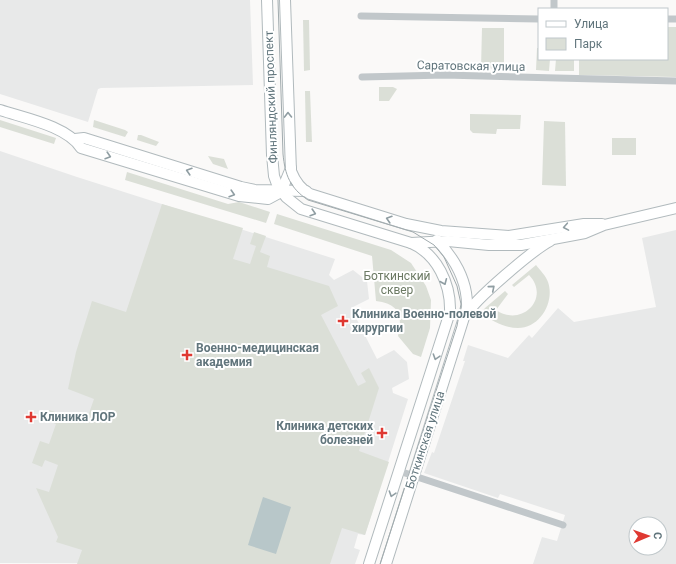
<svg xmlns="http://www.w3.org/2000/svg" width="676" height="564" viewBox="0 0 676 564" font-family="Roboto,sans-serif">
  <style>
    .built { fill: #e8e9e9; fill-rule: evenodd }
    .green { fill: #dbdfd7 }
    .water { fill: #b8c7c9 }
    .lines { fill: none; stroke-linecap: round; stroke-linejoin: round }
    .secondary-casing { stroke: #b1babd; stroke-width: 12 }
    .street { stroke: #c1c7ca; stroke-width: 7 }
    .secondary { stroke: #fff; stroke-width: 10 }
    .tram { stroke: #a1abae; stroke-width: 1 }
    .oneway { stroke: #909ea3 }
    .poi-dot { fill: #df3932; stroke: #fff; stroke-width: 1.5 }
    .labels { text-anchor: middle; stroke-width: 4; stroke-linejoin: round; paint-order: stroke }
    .street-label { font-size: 12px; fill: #61757c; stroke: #fff }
    .park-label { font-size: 12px; fill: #6c7a64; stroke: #fff }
    .poi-label { font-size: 12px; font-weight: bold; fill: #61757c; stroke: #fff; text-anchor: start }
  </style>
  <rect width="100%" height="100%" fill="#faf9f8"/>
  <g class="built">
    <polygon points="0,0 250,0 253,85 101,88 98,89 88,122 0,94"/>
    <polygon points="0,151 77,177 335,259 329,275 334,280 353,270 367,281 369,299 351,308 377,359 394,350 407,362 409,379 392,388 393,393 408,399 365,535 358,534 354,548 360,550 355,564 0,563"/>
    <path d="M 676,230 L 676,564 L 533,564 L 542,537 L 557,541 L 565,515 L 500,494 L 498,498 L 424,473 L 432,452 L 434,453 L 465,361 L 463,361 L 468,345 L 508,358 L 529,335 L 532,338 L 558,308 L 574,322 L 656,307 L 642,238 ZM 636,524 L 660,524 L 660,548 L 636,548 Z"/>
  </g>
  <g class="green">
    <polygon points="303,20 309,20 310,70 304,71"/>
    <polygon points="667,27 676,27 676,77 579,75 579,59 667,59"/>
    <polygon points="482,28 504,28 504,69 481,68"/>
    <polygon points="537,48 539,48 539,59 550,59 549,71 536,70"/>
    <polygon points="556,59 574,59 574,71 555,71"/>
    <polygon points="379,87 393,87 397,89 389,101 379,101"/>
    <polygon points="305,91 310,91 312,142 306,142"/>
    <polygon points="470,114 521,115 520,129 497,129 496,134 473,133 470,130"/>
    <polygon points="0,120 56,138 54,144 0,127"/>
    <polygon points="94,120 125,130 128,132 125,137 93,127"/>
    <polygon points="544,121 565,122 566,186 542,185"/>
    <polygon points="138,135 141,135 159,142 156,146 137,140"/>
    <rect x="612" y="138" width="24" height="17"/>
    <polygon points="208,156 224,159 228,169 213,164"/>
    <polygon points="127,172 228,204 239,202 270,212 266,223 125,180"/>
    <polygon points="162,204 243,228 233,259 250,264 256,246 250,244 254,232 266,236 260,252 270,256 267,267 329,286 338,306 321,315 358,386 366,382 361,373 369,368 379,388 359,451 389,462 365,535 342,528 330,564 77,564 82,550 56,542 58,537 36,488 49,492 58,465 45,460 42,467 32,463 40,441 49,444 56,424 46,420 49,410 86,422 94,399 68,389 76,352 92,301 126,312"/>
    <path d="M 277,214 L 391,250 L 411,263 L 426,286 L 431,300 L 430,328 L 421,357 L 413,354 L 398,336 C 403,315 399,304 376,301 L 372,256 L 274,224 Z"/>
    <path d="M 536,265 C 540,270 546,276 548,282 C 555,302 540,328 518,328 C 505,328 492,321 481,313 L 485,308 L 505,291 L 508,294 L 496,310 C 522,328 551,298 529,275 L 514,287 L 512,285 Z"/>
  </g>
  <polygon class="water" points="263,497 291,507 276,554 248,545"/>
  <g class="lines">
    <g class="secondary-casing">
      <g id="secondary">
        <polyline points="267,0 272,155 274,176 278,187 286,197 301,209 411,243 448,241 489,245 521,245 585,233 604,225 676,208"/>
        <path d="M 285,0 L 291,171 C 295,181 300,189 310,194 L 406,224 L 441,231 L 509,236 L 584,224 L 602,224"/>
        <path d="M 0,110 C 24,118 67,126 81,148 L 239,196 L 268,199 L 281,192"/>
        <polyline points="75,139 84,138 241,187 255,190 306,191"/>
        <polyline points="281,192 291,168"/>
        <path d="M 466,315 C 475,299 533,250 550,241"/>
        <path d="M 369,564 L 450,312 C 451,284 437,254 411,243"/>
        <path d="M 386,564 L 467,308 C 468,282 454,258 437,240"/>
      </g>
    </g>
    <g class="street">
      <polyline points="554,9 554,0"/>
      <polyline points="361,16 539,19"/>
      <polyline points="667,19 676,19"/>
      <polyline points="362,77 445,75 676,81"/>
      <polyline points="399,471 563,525"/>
    </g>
    <use href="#secondary" class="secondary"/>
    <path class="tram" d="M 278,0 L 283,154 C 285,175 290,188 308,200 L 413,232 L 434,245 L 444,257 L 457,286 L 461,304 L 457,326 L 380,564"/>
  </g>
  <defs><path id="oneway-chevron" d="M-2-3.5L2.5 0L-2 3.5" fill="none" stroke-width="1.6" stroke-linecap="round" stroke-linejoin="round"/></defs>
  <g class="oneway">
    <use href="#oneway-chevron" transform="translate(288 115) rotate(-91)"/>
    <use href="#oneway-chevron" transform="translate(108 156) rotate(17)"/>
    <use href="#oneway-chevron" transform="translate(189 171) rotate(-163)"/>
    <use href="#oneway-chevron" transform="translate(232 194) rotate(17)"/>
    <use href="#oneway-chevron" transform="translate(313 213) rotate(17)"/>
    <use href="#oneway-chevron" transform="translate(389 219) rotate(-163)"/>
    <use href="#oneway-chevron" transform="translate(566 227) rotate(170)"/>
    <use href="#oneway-chevron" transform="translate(444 282) rotate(67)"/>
    <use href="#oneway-chevron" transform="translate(492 288) rotate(-40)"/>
    <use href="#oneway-chevron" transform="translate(436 357) rotate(108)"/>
    <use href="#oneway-chevron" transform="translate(392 494) rotate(108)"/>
  </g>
  <g class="poi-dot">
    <path d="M341 315h4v4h4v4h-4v4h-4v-4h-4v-4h4z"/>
    <path d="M185 349h4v4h4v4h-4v4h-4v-4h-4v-4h4z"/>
    <path d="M29 411h4v4h4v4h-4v4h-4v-4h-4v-4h4z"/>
    <path d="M380 427h4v4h4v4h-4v4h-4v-4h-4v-4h4z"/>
  </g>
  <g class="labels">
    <g class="street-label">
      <text transform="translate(471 66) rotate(1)" y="4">Саратовская улица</text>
      <text transform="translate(271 97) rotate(-92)" y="4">Финляндский проспект</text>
      <text transform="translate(425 440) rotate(-72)" y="4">Боткинская улица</text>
    </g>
    <g class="park-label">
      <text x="397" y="280">Боткинский<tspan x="397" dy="14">сквер</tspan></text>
    </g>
    <g class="poi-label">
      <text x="352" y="318">Клиника Военно-полевой<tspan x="352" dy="14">хирургии</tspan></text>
      <text x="196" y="352">Военно-медицинская<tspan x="196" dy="14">академия</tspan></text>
      <text x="40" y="421">Клиника ЛОР</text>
      <text x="373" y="430" text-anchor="end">Клиника детских<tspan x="373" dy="14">болезней</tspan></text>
    </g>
  </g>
  <rect x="538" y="8" width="130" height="52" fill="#ffffff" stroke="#c0c8cb"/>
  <rect x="546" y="21" width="20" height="6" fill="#ffffff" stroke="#c0c8cb"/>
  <text x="574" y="28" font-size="12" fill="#61757c">Улица</text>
  <rect x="546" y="38" width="20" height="12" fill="#dbdfd7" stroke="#c0c8cb"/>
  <text x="574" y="48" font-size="12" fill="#61757c">Парк</text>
  <g transform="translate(648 536) rotate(88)"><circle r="19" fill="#ffffff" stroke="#c0c8cb"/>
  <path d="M0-3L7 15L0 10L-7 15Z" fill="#df3932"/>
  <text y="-6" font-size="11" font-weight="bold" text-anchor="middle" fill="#61757c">С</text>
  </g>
</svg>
